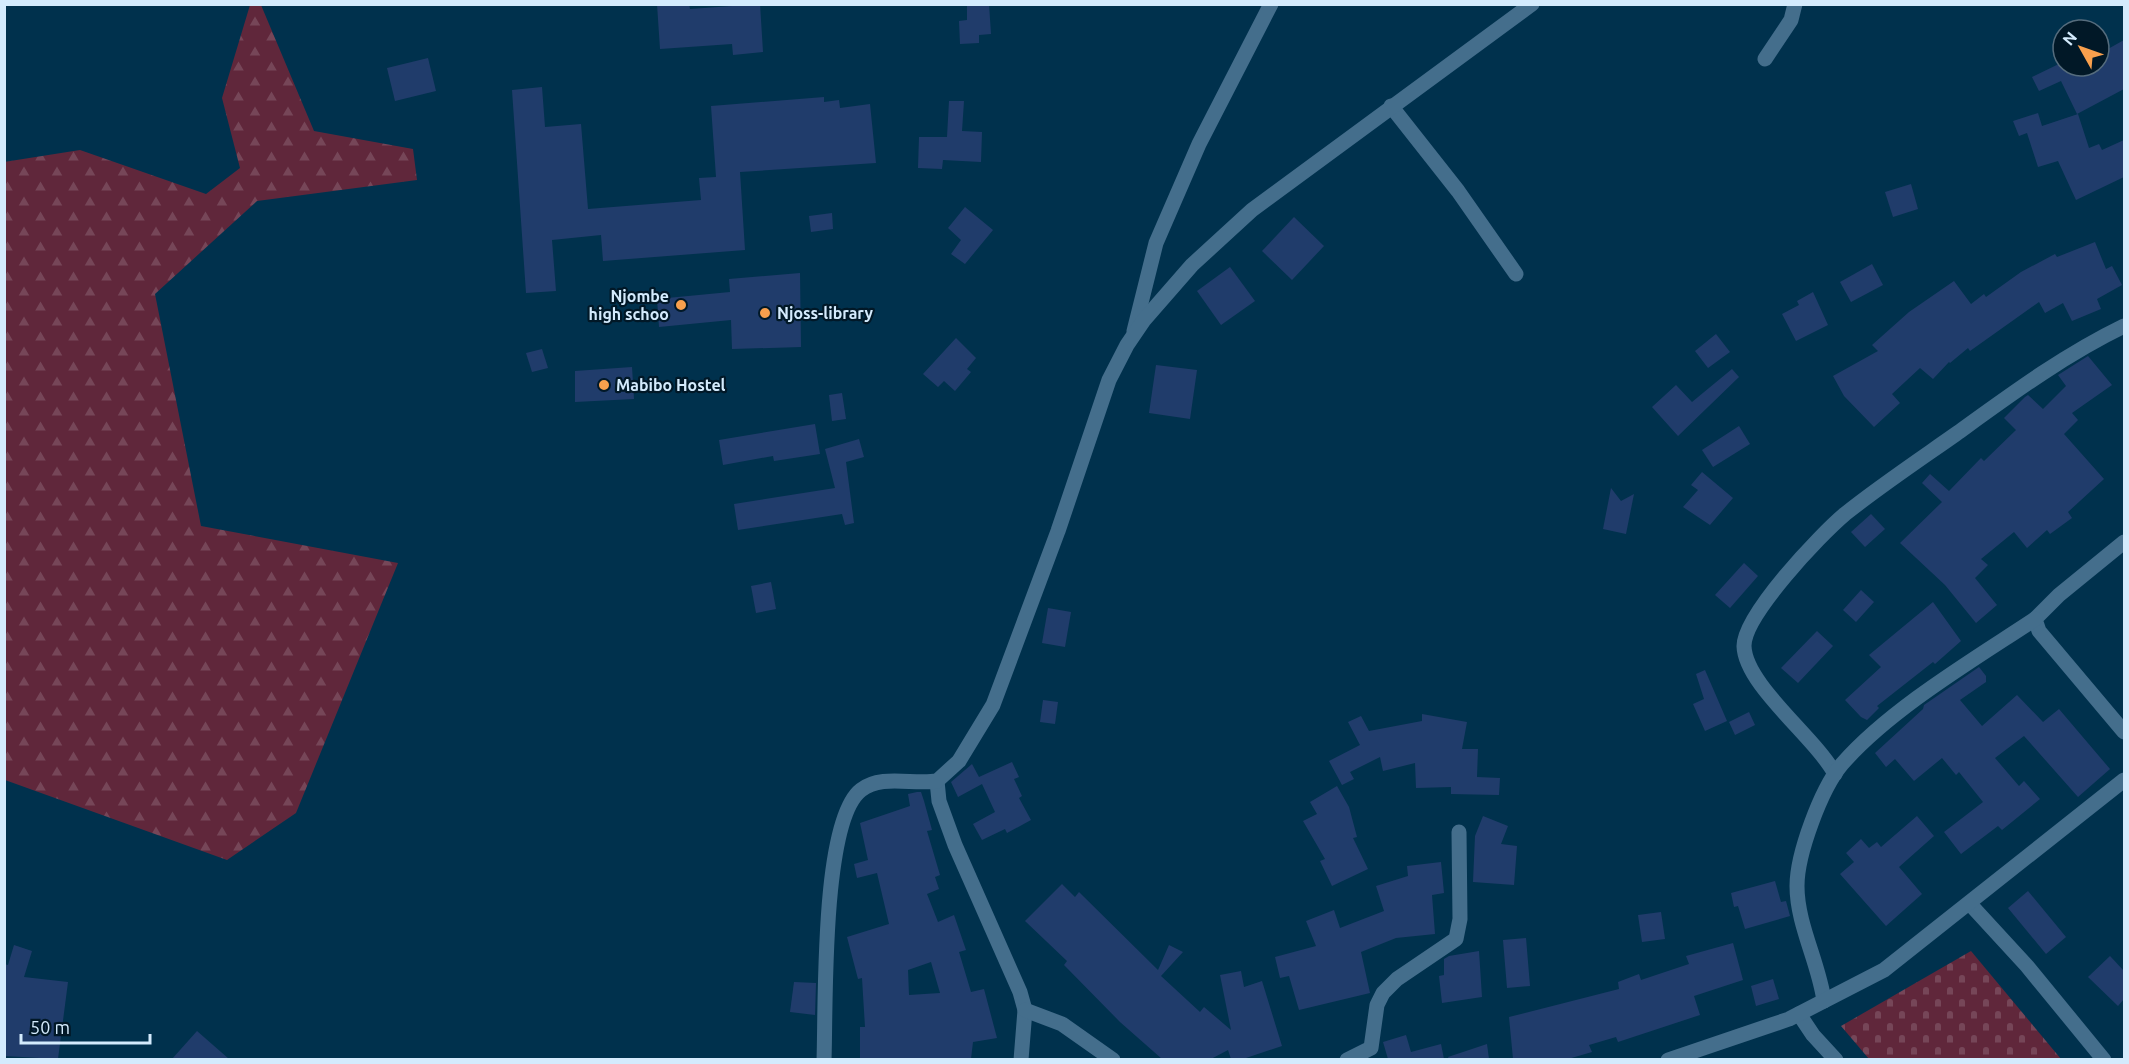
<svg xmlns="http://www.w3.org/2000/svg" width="2129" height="1064" viewBox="0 0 2129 1064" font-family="Ubuntu,sans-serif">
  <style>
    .forest { fill: url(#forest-firs) }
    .cemetery { fill: url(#cemetery-stones) }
    .building { fill: #203c6b; fill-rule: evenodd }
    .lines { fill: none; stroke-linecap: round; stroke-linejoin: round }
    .minor { stroke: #446e8c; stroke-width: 15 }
    .poi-dot { fill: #f9a04d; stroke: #011827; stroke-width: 2 }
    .labels { text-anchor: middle; stroke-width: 4.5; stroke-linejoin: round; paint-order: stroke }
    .poi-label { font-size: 16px; font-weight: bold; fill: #d4ebfd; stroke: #011827; text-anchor: start }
  </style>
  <defs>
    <pattern id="forest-firs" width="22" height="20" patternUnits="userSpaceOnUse" patternTransform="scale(1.5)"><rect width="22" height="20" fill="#60273b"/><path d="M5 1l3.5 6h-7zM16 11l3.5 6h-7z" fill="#764658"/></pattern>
    <pattern id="cemetery-stones" width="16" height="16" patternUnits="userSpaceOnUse" patternTransform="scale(1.5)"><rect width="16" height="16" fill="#60273b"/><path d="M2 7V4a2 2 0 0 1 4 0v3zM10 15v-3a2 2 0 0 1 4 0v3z" fill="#764658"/></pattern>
  </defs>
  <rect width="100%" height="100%" fill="#00314d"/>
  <polygon class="forest" points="250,5 261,5 314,131 413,149 417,180 257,201 155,294 201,526 398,563 296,813 227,860 5,780 4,162 80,150 206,194 240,168 222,98"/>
  <polygon class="cemetery" points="1971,951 2061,1059 1869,1059 1841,1026"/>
  <g class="building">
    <polygon points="657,4 689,4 690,9 760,4 763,52 733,55 732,44 660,49"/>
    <polygon points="967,4 989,4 991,34 979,35 979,43 960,44 959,21 967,20"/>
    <polygon points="2124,40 2124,89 2077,114 2061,81 2039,91 2032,77 2063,62 2063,66 2099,66 2099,54"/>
    <polygon points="428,58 436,91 395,101 387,68"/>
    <polygon points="542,87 545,127 581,124 588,209 701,200 699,178 716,177 711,106 824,97 824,102 839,100 840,108 870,104 876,163 740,172 745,250 603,261 601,235 552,240 556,291 526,293 512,90"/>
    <polygon points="949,101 964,101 962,131 982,132 981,162 943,160 942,169 918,168 919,137 947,137"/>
    <polygon points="2038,113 2042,126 2078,114 2089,148 2099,144 2102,150 2124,140 2124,177 2076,200 2058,161 2038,167 2027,133 2019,136 2013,121"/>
    <polygon points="1911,184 1918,209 1893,217 1885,192"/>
    <polygon points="965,207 993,230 965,264 951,254 961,240 948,228"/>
    <polygon points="832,213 833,229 811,232 809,216"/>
    <polygon points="1294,217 1324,246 1292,280 1262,251"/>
    <polygon points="2095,242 2106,269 2112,266 2122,285 2097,299 2101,309 2072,321 2063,303 2045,313 2039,302 1970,351 1968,348 1950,363 1949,362 1933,379 1920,368 1892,394 1900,403 1874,427 1844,396 1833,376 1878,351 1872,345 1909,312 1954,281 1971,304 1984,294 1986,297 2021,272 2055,254 2057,257"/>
    <polygon points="1872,264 1883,285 1851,302 1840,282"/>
    <polygon points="1230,267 1255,301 1221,325 1197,291"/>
    <polygon points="800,273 801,347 732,349 731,320 659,327 657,299 730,292 729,279"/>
    <polygon points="1813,292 1828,325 1796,341 1782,314 1799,305 1797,301"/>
    <polygon points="1716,334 1730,352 1708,368 1695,351"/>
    <polygon points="956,338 976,358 967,369 971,372 955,391 944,381 938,387 923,374"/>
    <polygon points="542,349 548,368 532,372 526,353"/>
    <polygon points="2088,356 2112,385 2072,413 2078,420 2064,434 2104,479 2068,512 2072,518 2050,534 2047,530 2027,548 2014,532 1981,559 1988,565 1975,578 1997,605 1976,623 1945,585 1900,543 1942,502 1922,483 1930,474 1949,491 1981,458 1984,461 2016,430 2004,418 2025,397 2028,395 2043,409 2066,386 2058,375"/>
    <polygon points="1156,365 1197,370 1190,419 1149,413"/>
    <polygon points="632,367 634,399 575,402 575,371"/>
    <polygon points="1732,369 1739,377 1678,436 1652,407 1676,385 1692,402"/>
    <polygon points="842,393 846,419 832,421 829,395"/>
    <polygon points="815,424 820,454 774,461 773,456 723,465 719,440"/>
    <polygon points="1739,426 1750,444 1713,467 1702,450"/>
    <polygon points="859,439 864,457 846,462 854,523 845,525 842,514 738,530 734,504 835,488 825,449"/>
    <polygon points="1702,472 1733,498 1710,525 1683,507 1698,490 1691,485"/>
    <polygon points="1611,488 1621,501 1634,494 1626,534 1603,529"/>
    <polygon points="1871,514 1885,529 1865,547 1851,532"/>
    <polygon points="1744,563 1758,576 1730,608 1715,595"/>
    <polygon points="771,582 776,609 756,613 751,586"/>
    <polygon points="1861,590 1874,602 1856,622 1843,610"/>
    <polygon points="1933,602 1961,641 1935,664 1933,662 1877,706 1879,708 1867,720 1861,717 1845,700 1881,667 1869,655"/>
    <polygon points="1048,608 1071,612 1065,647 1042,643"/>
    <polygon points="1817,631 1833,646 1798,683 1781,668"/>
    <polygon points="1979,667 1986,676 1986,682 1960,700 1982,726 2017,695 2043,722 2059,709 2110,769 2078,797 2024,736 1995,758 2019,786 2024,781 2040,799 2002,830 1998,826 1961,854 1944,832 1983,802 1959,772 1956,775 1942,758 1914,781 1895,759 1886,767 1875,753 1923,709 1924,705"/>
    <polygon points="1705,670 1727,721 1705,731 1693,704 1704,699 1696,674"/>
    <polygon points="1043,700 1058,702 1055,724 1040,722"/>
    <polygon points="1749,712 1755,725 1735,735 1729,722"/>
    <polygon points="1422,714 1467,722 1462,749 1478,749 1477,777 1500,778 1499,795 1451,794 1451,787 1416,788 1415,763 1383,771 1380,757 1350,772 1354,779 1342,785 1329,761 1360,745 1348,722 1361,716 1369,731 1422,721"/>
    <polygon points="1012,762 1019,777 1014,779 1022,796 1019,798 1031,820 1007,833 1005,829 982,840 973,824 995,812 982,784 958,797 951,782 972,764 979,777"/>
    <polygon points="1337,786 1349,807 1357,837 1353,838 1368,869 1332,886 1320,861 1325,859 1303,821 1317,814 1310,802"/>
    <path d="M 917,792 L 921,792 L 924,801 L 932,830 L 927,831 L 940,875 L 935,877 L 939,889 L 927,894 L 938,922 L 954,915 L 966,950 L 959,952 L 971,992 L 984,989 L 997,1038 L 973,1042 L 971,1059 L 860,1059 L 860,1027 L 865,1027 L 862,978 L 858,979 L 847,937 L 889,924 L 877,873 L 857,878 L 854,864 L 868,860 L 860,823 L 910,806 L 908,794 ZM 931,962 L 940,993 L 909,995 L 908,970 Z"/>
    <polygon points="1483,816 1508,826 1501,844 1517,846 1514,885 1473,882 1475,836"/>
    <polygon points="1917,816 1934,836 1899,867 1922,894 1886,926 1840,874 1854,862 1846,853 1861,839 1869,848 1877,842 1881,847"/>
    <polygon points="1441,862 1444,893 1432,895 1435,934 1396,938 1361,952 1370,993 1299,1010 1289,976 1280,978 1275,957 1316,946 1306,921 1334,910 1340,928 1384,911 1376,886 1408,876 1407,866"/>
    <polygon points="1775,881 1781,902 1786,901 1790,916 1745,929 1738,906 1734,907 1731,893"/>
    <polygon points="1062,884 1075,897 1079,892 1158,970 1169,945 1183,952 1161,976 1200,1012 1204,1007 1231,1030 1220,975 1241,971 1244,987 1262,981 1282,1046 1243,1059 1231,1059 1228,1050 1211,1059 1162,1059 1120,1022 1064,965 1067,961 1025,921"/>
    <polygon points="2028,891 2066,937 2046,954 2008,908"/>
    <polygon points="1661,912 1665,939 1642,942 1638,915"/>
    <polygon points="1526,938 1530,986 1507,988 1503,940"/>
    <polygon points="1733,943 1743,980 1694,996 1700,1015 1618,1042 1616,1037 1589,1045 1592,1052 1568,1059 1513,1059 1509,1017 1619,989 1618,982 1639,974 1641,980 1689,964 1686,956"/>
    <polygon points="14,945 32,951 24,977 68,982 58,1059 4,1056 4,964 8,965"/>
    <polygon points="1479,951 1482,997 1442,1003 1439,976 1444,975 1444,959 1449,956"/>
    <polygon points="2110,956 2124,971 2124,999 2118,1006 2088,977"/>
    <polygon points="1773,979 1779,999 1756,1006 1751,986"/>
    <polygon points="794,982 816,983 815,1015 790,1012"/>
    <polygon points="197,1031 229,1059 172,1059"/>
    <polygon points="1406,1035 1411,1052 1441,1044 1444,1059 1388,1059 1383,1042"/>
    <polygon points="1487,1044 1489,1059 1449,1059 1448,1057"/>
  </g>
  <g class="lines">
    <g class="minor">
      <polyline points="1765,59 1791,20 1795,4"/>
      <polyline points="1391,106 1458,191 1516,274"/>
      <polyline points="1134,331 1156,243 1199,144 1271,4"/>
      <polyline points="2124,542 2059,595 2035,619 2039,631 2124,732"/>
      <path d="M 1835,774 C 1815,737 1745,685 1744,646 C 1744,615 1820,535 1845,514 C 1880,486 1919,460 1956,434 C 2010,395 2064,355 2124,326"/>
      <polyline points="937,781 939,801 955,845 1020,992 1025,1010 1021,1060"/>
      <polyline points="1970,904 2027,966 2104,1060"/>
      <path d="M 1824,1001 C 1819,963 1797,925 1797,886 C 1797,854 1821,789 1842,764 C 1890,709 1973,660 2035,619"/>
      <polyline points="1025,1010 1062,1024 1113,1060"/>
      <polyline points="1799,1014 1813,1035 1836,1060"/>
      <path d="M 824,1060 C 826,1007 821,821 861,790 C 881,774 913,785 937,781 L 959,761 L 993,705 L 1058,531 L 1109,380 L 1127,345 L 1144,320 L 1192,265 L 1252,210 L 1532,4"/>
      <polyline points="1347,1060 1371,1048 1377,1005 1383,993 1397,979 1456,939 1460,919 1459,832"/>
      <polyline points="1668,1060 1789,1019 1884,970 2124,780"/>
    </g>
  </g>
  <g class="poi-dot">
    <circle cx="681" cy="305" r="6"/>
    <circle cx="765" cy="313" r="6"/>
    <circle cx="604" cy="385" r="6"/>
  </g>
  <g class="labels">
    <g class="poi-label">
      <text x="669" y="302" text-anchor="end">Njombe<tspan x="669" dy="18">high schoo</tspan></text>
      <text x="777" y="319">Njoss-library</text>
      <text x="616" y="391">Mabibo Hostel</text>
    </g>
  </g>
  <rect width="2129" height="1064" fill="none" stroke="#d4ebfd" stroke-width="12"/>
  <g transform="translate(2081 48) rotate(310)"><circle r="28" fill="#011827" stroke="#556c7d" stroke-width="1.5"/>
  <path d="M0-4.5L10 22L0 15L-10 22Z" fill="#f9a04d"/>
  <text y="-9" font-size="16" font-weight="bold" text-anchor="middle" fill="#d4ebfd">N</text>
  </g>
  <path d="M21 1034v9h129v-9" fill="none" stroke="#d4ebfd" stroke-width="3"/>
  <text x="30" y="1034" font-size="18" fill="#d4ebfd" stroke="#011827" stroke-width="4.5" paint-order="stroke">50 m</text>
</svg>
